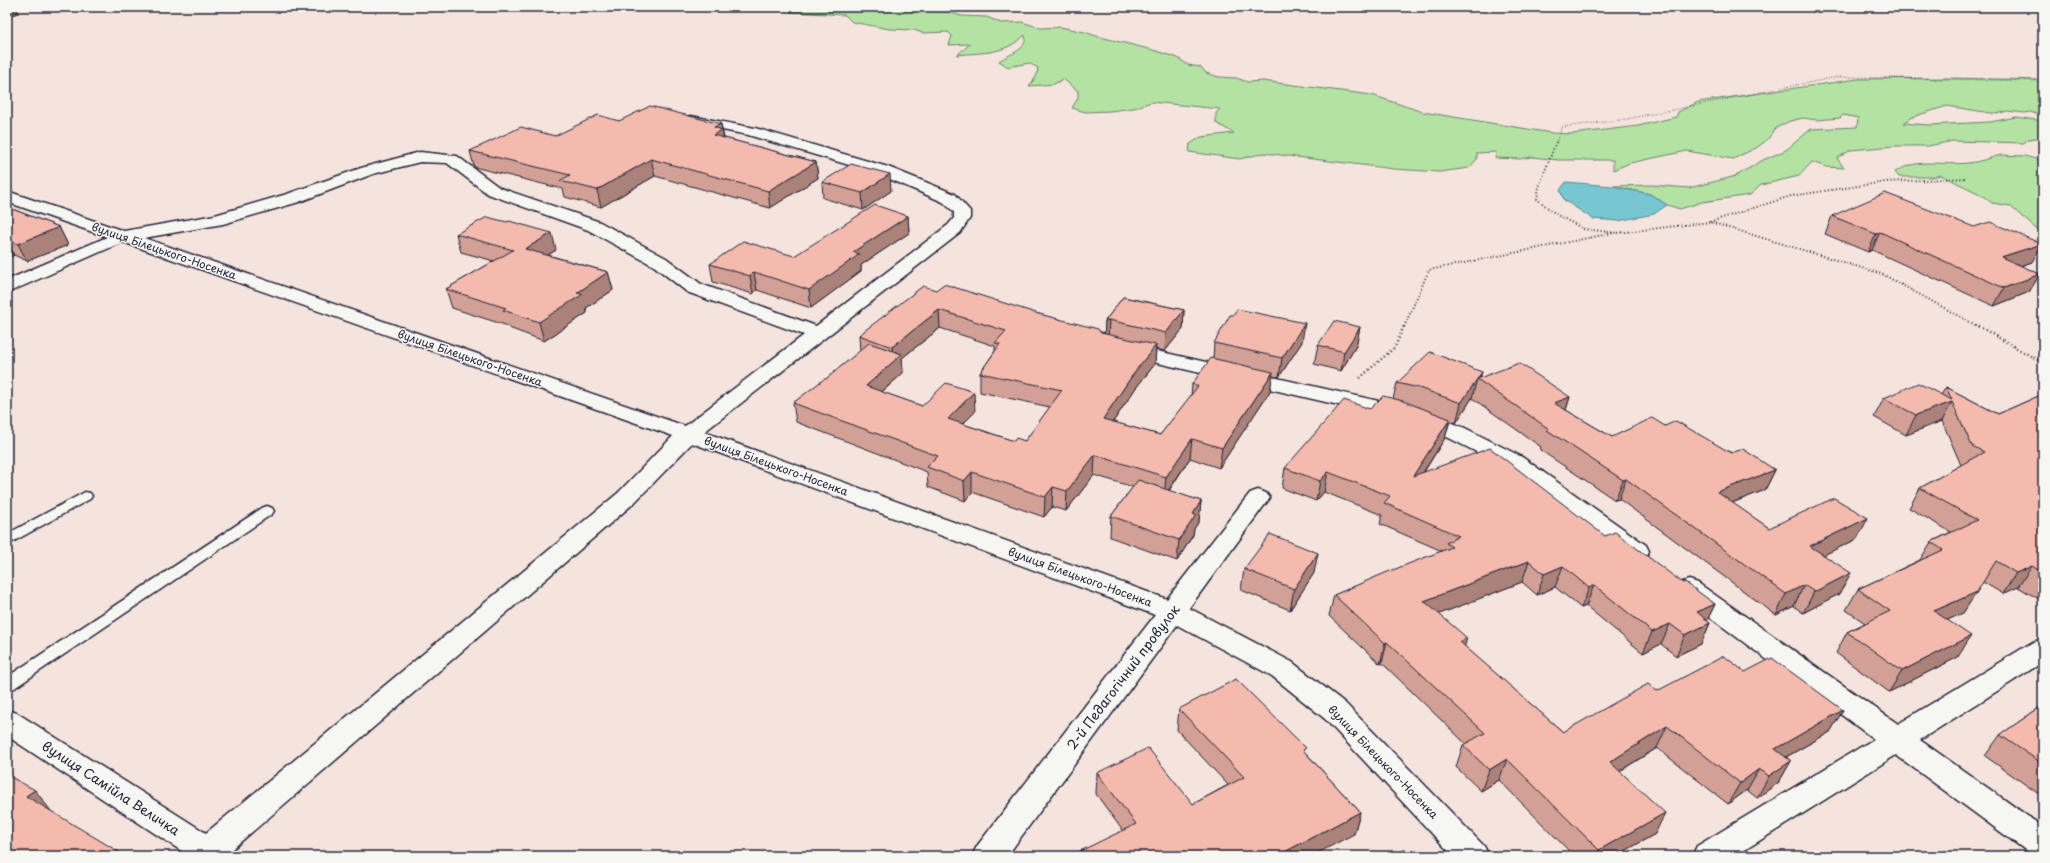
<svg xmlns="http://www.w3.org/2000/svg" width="2050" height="863" viewBox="0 0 2050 863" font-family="'Playpen Sans',sans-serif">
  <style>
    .green { fill: #b3e2a2; stroke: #6a826e }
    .water { fill: #77c7d3; stroke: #558596 }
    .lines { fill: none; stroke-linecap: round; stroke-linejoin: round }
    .service-casing { stroke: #22223b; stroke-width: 3 }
    .minor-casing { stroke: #22223b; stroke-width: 3 }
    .path-far2 { stroke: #22223b; stroke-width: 1.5; stroke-dasharray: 0.5 2; stroke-linecap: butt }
    .path-far1 { stroke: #22223b; stroke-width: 2; stroke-dasharray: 1 2.5; stroke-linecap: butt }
    .path { stroke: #22223b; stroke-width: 2.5; stroke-dasharray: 1 3; stroke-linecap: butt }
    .service { fill: #f6f6f2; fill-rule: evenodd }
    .minor { fill: #f6f6f2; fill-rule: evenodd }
    .wall { fill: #d2a095; stroke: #22223b; fill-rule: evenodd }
    .shaded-wall { fill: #ab8279; stroke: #22223b }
    .building { fill: #f4baad; stroke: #22223b }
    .labels { text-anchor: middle; stroke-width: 3; stroke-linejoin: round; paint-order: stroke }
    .street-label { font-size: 11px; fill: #22223b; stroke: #f6f6f2 }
    .near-street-label { font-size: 13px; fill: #22223b; stroke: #f6f6f2 }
  </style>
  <rect width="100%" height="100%" fill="#f5e4dd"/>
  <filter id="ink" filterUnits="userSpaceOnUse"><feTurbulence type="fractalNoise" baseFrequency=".025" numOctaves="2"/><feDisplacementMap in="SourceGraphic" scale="8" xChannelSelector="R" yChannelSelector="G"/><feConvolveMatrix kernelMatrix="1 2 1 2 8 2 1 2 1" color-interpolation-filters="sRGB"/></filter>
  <g filter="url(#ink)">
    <g class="green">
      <path d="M 793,7 L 918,7 L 946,11 L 961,16 L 987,17 L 1001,23 L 1022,22 L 1041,28 L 1060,27 L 1085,32 L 1096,36 L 1153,50 L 1178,58 L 1188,65 L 1201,67 L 1206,73 L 1219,77 L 1236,78 L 1248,82 L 1263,81 L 1372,95 L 1423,112 L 1552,133 L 1573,134 L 1638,126 L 1676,117 L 1678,112 L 1698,102 L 1858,79 L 1949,78 L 2043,80 L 2043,116 L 2030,112 L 2025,113 L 2007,111 L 1997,114 L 1947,106 L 1912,117 L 1904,123 L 1928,125 L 1990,122 L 2016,117 L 2043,121 L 2043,137 L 2028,139 L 2024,143 L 1953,141 L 1928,146 L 1894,146 L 1851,150 L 1837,158 L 1844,168 L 1826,167 L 1812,162 L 1799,176 L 1761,185 L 1750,195 L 1702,202 L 1680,209 L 1667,205 L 1650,194 L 1612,186 L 1652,185 L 1689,188 L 1736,176 L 1763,160 L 1786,150 L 1811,129 L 1857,127 L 1858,118 L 1843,115 L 1840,118 L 1817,120 L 1803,118 L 1790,121 L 1776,128 L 1767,140 L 1756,148 L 1733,159 L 1687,151 L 1630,163 L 1613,170 L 1613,160 L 1558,160 L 1532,157 L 1520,159 L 1495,158 L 1496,152 L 1477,153 L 1477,159 L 1469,168 L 1440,172 L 1394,169 L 1264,153 L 1240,159 L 1189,152 L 1190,144 L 1201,137 L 1234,133 L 1216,123 L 1216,113 L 1220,109 L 1151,102 L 1134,108 L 1110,111 L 1085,112 L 1072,108 L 1078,98 L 1078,91 L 1063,79 L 1054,84 L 1029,86 L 1036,77 L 1038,68 L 1029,63 L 1008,67 L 999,61 C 1010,53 1028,51 1025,35 C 1004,55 984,52 957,55 L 970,44 L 949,45 L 952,36 L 948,32 L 922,33 L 914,30 L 889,29 L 852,22 L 845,15 L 790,12 Z"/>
      <path d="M 2001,155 L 2025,156 L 2043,161 L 2043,231 L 2035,228 L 2010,206 L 1992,203 L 1980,194 L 1941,175 L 1932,177 L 1899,177 L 1895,172 C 1918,157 1941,166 1968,163 C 1979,162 1990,158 2001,155 Z"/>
    </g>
    <polygon class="water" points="1566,182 1612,186 1650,194 1667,205 1654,214 1618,221 1593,219 1564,200 1560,190"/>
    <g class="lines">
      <g class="service-casing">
        <g id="service">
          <polygon points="85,492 90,493 92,496 90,499 7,545 7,534"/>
          <polygon points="267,506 272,508 274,511 272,514 13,689 7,691 7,677 262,508"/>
        </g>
      </g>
      <g class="minor-casing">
        <g id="minor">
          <path d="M 691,116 L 755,128 L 888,167 L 955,194 L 970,211 L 970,218 L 960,233 L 704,432 L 1167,599 L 1250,493 L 1258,490 L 1266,493 L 1270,498 L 1266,503 L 1189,608 L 1292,662 L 1345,703 L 1484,846 L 1489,856 L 1453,856 L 1325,719 L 1272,676 L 1177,625 L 1007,856 L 972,856 L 977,846 L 1155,615 L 692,443 L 634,503 L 230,851 L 232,856 L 185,856 L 186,854 L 7,736 L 7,710 L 17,713 L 206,833 L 618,493 L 673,436 L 123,242 L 7,293 L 7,280 L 107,237 L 7,202 L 7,191 L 124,231 L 215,215 L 287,194 L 361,168 L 420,152 L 457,156 L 500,188 L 600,222 L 666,258 L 701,284 L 816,326 L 948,225 L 954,218 L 954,212 L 943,202 L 876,173 L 748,135 L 686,123 L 684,120 L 686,117 ZM 420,162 L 447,163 L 488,194 L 588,230 L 654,266 L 687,292 L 804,335 L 685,426 L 144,238 L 223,224 L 299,202 L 373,174 Z"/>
          <polygon points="1126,344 1414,409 1465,428 1522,457 1646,545 1649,551 1646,557 1637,559 1628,557 1506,467 1449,438 1399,419 1119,354 1116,350 1119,346"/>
          <polygon points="1689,580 1698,583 1898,724 2033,642 2043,639 2043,662 1920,740 2043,827 2043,856 2032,855 1896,755 1735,856 1692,856 1697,846 1874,739 1680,595 1676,589 1680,583"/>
        </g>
      </g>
      <polyline class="path-far2" points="1556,143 1562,127 1622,120 1837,77 2043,81"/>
      <g class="path-far1">
        <polyline points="1556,142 1539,187 1537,199 1557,215 1584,229 1617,233 1710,222 1882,274 1979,327"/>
        <polyline points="1710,222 1791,196 1885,182 1967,178"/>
        <polyline points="1404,327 1429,270 1613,233"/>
      </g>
      <g class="path">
        <polyline points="1978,326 2043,363"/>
        <polyline points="1360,378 1395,347 1404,326"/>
      </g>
      <use href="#service" class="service"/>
      <use href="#minor" class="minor"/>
    </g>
    <g class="wall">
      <polygon points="619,121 721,124 724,138 816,162 818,178 770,208 655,176 601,207 565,197 563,189 474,167 470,151 555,136"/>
      <polygon points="822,182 891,191 863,210 823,198"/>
      <polygon points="7,207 59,227 68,245 27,261 14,255 7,258"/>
      <polygon points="908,216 909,233 861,265 861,271 811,308 757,290 753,294 713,282 710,264 794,256"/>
      <polygon points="1832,216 2032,262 2020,266 2040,274 2029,292 1994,306 1872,250 1868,252 1825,234"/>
      <polygon points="456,234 556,250 548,255 608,272 613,290 586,308 587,313 544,341 509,328 508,326 452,308 446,289 494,261 461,252"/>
      <path d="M 936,290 L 1039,314 L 1105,333 L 1105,321 L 1123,297 L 1184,310 L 1183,329 L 1165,351 L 1156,349 L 1155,364 L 1135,389 L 1113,422 L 1160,435 L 1191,396 L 1192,384 L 1213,358 L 1214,343 L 1302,342 L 1279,377 L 1272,376 L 1270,391 L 1219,468 L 1190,458 L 1169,491 L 1201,501 L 1199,521 L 1194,529 L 1193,535 L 1177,561 L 1110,537 L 1111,516 L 1133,487 L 1094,475 L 1066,511 L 1052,507 L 1044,517 L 972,492 L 965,501 L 928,487 L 927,472 L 796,422 L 793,403 L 826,379 L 860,351 L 859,335 ZM 940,328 L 995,346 L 995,351 L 980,373 L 980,392 L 1050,407 L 1025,441 L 1014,441 L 963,424 L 975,412 L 922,406 L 882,392 L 903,373 L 902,358 Z"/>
      <polygon points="1360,327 1356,346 1341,371 1314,364 1318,345"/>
      <polygon points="1482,372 1480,378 1570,397 1566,410 1612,437 1665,426 1775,470 1765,490 1732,503 1769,528 1857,539 1823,555 1839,594 1803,613 1794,606 1776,615 1619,499 1615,500 1540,450 1541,447 1472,398 1456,423 1450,421 1445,438 1424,472 1605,536 1683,583 1715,604 1707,621 1710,623 1701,644 1676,656 1661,644 1643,653 1586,606 1581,608 1555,587 1537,595 1522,582 1439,614 1465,647 1563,732 1657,691 1745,672 1843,710 1830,732 1786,757 1791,761 1779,782 1757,798 1747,790 1728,804 1657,748 1620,771 1655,834 1616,856 1574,856 1499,780 1481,791 1456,767 1463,745 1466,744 1382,663 1380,664 1329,616 1334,595 1442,551 1380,524 1382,515 1324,492 1316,501 1282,488 1285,468 1370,409 1393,399 1397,383"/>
      <polygon points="1946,387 1998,414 2043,394 2043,600 2042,601 2018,587 2003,594 1983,582 1963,613 1947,620 1958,657 1889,692 1836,653 1847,632 1865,623 1846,610 1858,589 1920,560 1931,542 1951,532 1909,508 1920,488 1961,465 1942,421 1906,435 1874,417 1884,398 1941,395"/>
      <polygon points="1244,569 1314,573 1290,610 1241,590"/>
      <polygon points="2043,705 2043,797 1985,756 2000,735"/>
      <polygon points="1179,709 1305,752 1360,812 1354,834 1123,831 1096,794 1097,773 1193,804 1228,785 1177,730"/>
    </g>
    <g class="shaded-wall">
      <polygon points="7,7 16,7 19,13 7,16"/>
      <polygon points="721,124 722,130 725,146 713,135 714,127"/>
      <polygon points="651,159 655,176 601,207 597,190"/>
      <polygon points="816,162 818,178 770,208 768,191"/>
      <polygon points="890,174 891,191 863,210 862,193"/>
      <polygon points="908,216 909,233 861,265 861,271 811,308 809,290 853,252"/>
      <polygon points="59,227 68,245 27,261 18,244"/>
      <polygon points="1880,232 1872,250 1868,252 1876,234"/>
      <polygon points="552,233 556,250 530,266 525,249"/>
      <polygon points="7,243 14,255 7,258"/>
      <polygon points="2042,244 2032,262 1991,275 2001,257"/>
      <polygon points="608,272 613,290 586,308 587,313 544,341 539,322 577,293"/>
      <polygon points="754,272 757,290 753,294 750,276"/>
      <polygon points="2040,274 2029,292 1994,306 2004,288"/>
      <polygon points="939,310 940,328 902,358 903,373 867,405 866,386 893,362 892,347"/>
      <polygon points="1184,310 1183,329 1165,351 1166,333"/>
      <polygon points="1109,320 1108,339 1104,339 1105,321"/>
      <polygon points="1305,323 1302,342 1279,377 1282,358"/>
      <polygon points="1360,327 1356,346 1341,371 1344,352"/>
      <polygon points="1156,345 1155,364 1135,389 1102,438 1103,419 1136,370"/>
      <polygon points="1273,372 1270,391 1219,468 1222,448"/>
      <polygon points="1482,372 1479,380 1477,379 1472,398 1456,423 1461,403"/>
      <polygon points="974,392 975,412 949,438 948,419"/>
      <polygon points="1570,397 1564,416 1554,403"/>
      <polygon points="1952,402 1942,421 1906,435 1916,415"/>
      <polygon points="1450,419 1445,438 1408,496 1413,476"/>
      <polygon points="1192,439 1190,458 1164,497 1166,477"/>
      <polygon points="1095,455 1094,475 1066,511 1067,491"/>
      <polygon points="1775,470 1765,490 1708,512 1717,492"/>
      <polygon points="972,472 972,492 965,501 964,481"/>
      <polygon points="1328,472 1324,492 1316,501 1320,481"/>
      <polygon points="1626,479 1619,499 1615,500 1623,480"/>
      <polygon points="1053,487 1052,507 1044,517 1045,497"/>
      <polygon points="1201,501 1199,521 1194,529 1193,535 1177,561 1179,540 1193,514"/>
      <polygon points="1868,518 1857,539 1799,567 1810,546"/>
      <polygon points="1318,553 1314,573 1290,610 1294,589"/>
      <polygon points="1529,561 1522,582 1419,622 1424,601"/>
      <polygon points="1563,566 1555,587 1537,595 1544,574"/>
      <polygon points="2032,566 2018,587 2003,594 2016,573"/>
      <polygon points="1851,573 1839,594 1803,613 1814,592"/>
      <polygon points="1594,585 1586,606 1581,608 1589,588"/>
      <polygon points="1804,585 1794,606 1776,615 1786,594"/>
      <polygon points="1977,592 1963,613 1921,632 1934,611"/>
      <polygon points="1715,604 1705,625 1697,612"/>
      <polygon points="1710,623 1701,644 1676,656 1685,635"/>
      <polygon points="1670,624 1661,644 1643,653 1652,632"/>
      <polygon points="1971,636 1958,657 1889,692 1902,671"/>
      <polygon points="1467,638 1461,659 1460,642"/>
      <polygon points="1387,642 1382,663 1380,664 1385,643"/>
      <polygon points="1843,710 1830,732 1763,770 1775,749"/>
      <polygon points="1667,726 1657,748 1600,783 1610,762"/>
      <polygon points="1507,759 1499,780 1481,791 1489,770"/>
      <polygon points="1791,761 1779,782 1757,798 1769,776"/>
      <polygon points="1759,769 1747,790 1728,804 1740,783"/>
      <polygon points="35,790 51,811 43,818 26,796"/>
      <polygon points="1360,812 1354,834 1312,856 1277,856"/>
      <polygon points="1665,813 1655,834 1616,856 1596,856 1599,850"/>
      <polygon points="119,852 121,856 114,856"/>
    </g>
    <g class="building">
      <polygon points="650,106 721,124 714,127 722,130 713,135 816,162 768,191 651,159 597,190 560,181 570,175 470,151 521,127 555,136 598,115 619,121"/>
      <polygon points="851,164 890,174 862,193 822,182"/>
      <polygon points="1885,193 1974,227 1990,222 2042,244 2001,257 2040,274 2004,288 1880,232 1876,234 1832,216"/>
      <polygon points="875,205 908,216 853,252 860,254 809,290 754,272 750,276 710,264 743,241 794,256"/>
      <polygon points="7,207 59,227 18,244 7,239"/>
      <polygon points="487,217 507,222 509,221 552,233 525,249 608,272 577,293 583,294 539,322 503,310 506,308 446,289 513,250 456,234"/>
      <polygon points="944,284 1039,314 1098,329 1101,333 1156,345 1136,370 1103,419 1160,435 1198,386 1192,384 1211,358 1273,372 1222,448 1192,439 1166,477 1095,455 1067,491 1053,487 1045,497 972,472 964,481 927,467 938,456 793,403 824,379 826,379 869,343 902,354 866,386 922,406 946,383 974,392 948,419 1014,441 1016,438 1025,441 1062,390 980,373 1000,344 995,343 1006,331 939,310 892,347 859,335 923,286 936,290"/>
      <polygon points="1123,297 1184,310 1166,333 1109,320 1105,321"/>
      <polygon points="1237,309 1305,323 1282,358 1214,343 1230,315 1233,315"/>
      <polygon points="1334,321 1360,327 1344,352 1318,345"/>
      <polygon points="1430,352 1482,372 1461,403 1419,388 1397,383"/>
      <polygon points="1519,363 1570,397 1554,403 1612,437 1652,418 1665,426 1676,421 1731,453 1743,449 1775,470 1717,492 1769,528 1834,498 1868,518 1810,546 1851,573 1814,592 1804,585 1786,594 1626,479 1623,480 1547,430 1549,429 1477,379"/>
      <polygon points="1918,383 1952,400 1946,387 1998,414 2043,394 2043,573 2032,566 2016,573 1996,561 1977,592 1934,611 1971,636 1902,671 1847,632 1890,611 1858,589 1943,550 1931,542 1977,520 1920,488 1984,452 1972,446 1952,402 1916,415 1884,398"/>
      <polygon points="1383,396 1403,401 1450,419 1413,476 1490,448 1605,536 1615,532 1683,583 1685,582 1715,604 1697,612 1710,623 1685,635 1670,624 1652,632 1594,585 1589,588 1563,566 1544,574 1529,561 1424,601 1467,638 1460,642 1563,732 1648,684 1657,691 1724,656 1745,672 1772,658 1843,710 1775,749 1791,761 1769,776 1759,769 1740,783 1667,726 1610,762 1665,813 1599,850 1507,759 1489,770 1463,745 1485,733 1387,642 1385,643 1334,595 1385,573 1452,547 1446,543 1459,536 1384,503 1390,496 1328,472 1320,481 1285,468 1344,400 1370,409"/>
      <polygon points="1138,480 1201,501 1193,514 1196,515 1179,540 1111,516"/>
      <polygon points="1270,534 1318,553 1294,589 1244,569"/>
      <polygon points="1236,679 1306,748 1303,750 1360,812 1277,856 1070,856 1136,824 1097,773 1148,748 1193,804 1244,777 1179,709"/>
      <polygon points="2043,705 2043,764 2000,735"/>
      <polygon points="7,775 35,790 26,796 119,852 114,856 7,856"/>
      <polygon points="1406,849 1413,856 1393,856"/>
    </g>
  </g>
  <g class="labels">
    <g class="street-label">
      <text transform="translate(164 251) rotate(19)" y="4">вулиця Білецького-Носенка</text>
      <text transform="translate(470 358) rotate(19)" y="4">вулиця Білецького-Носенка</text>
      <text transform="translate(776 466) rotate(20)" y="4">вулиця Білецького-Носенка</text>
      <text transform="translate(1080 577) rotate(20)" y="4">вулиця Білецького-Носенка</text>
      <text transform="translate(1383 762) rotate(46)" y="4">вулиця Білецького-Носенка</text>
    </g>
    <g class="near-street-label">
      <text transform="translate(1123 677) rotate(-53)" y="5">2-й Педагогічний провулок</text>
      <text transform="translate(111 788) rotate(33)" y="5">вулиця Самійла Величка</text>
    </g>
  </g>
  <rect width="2050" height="863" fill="none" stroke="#f6f6f2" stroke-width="24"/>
  <rect x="12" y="12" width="2026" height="839" fill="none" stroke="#22223b" stroke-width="1.5" filter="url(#ink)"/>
</svg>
